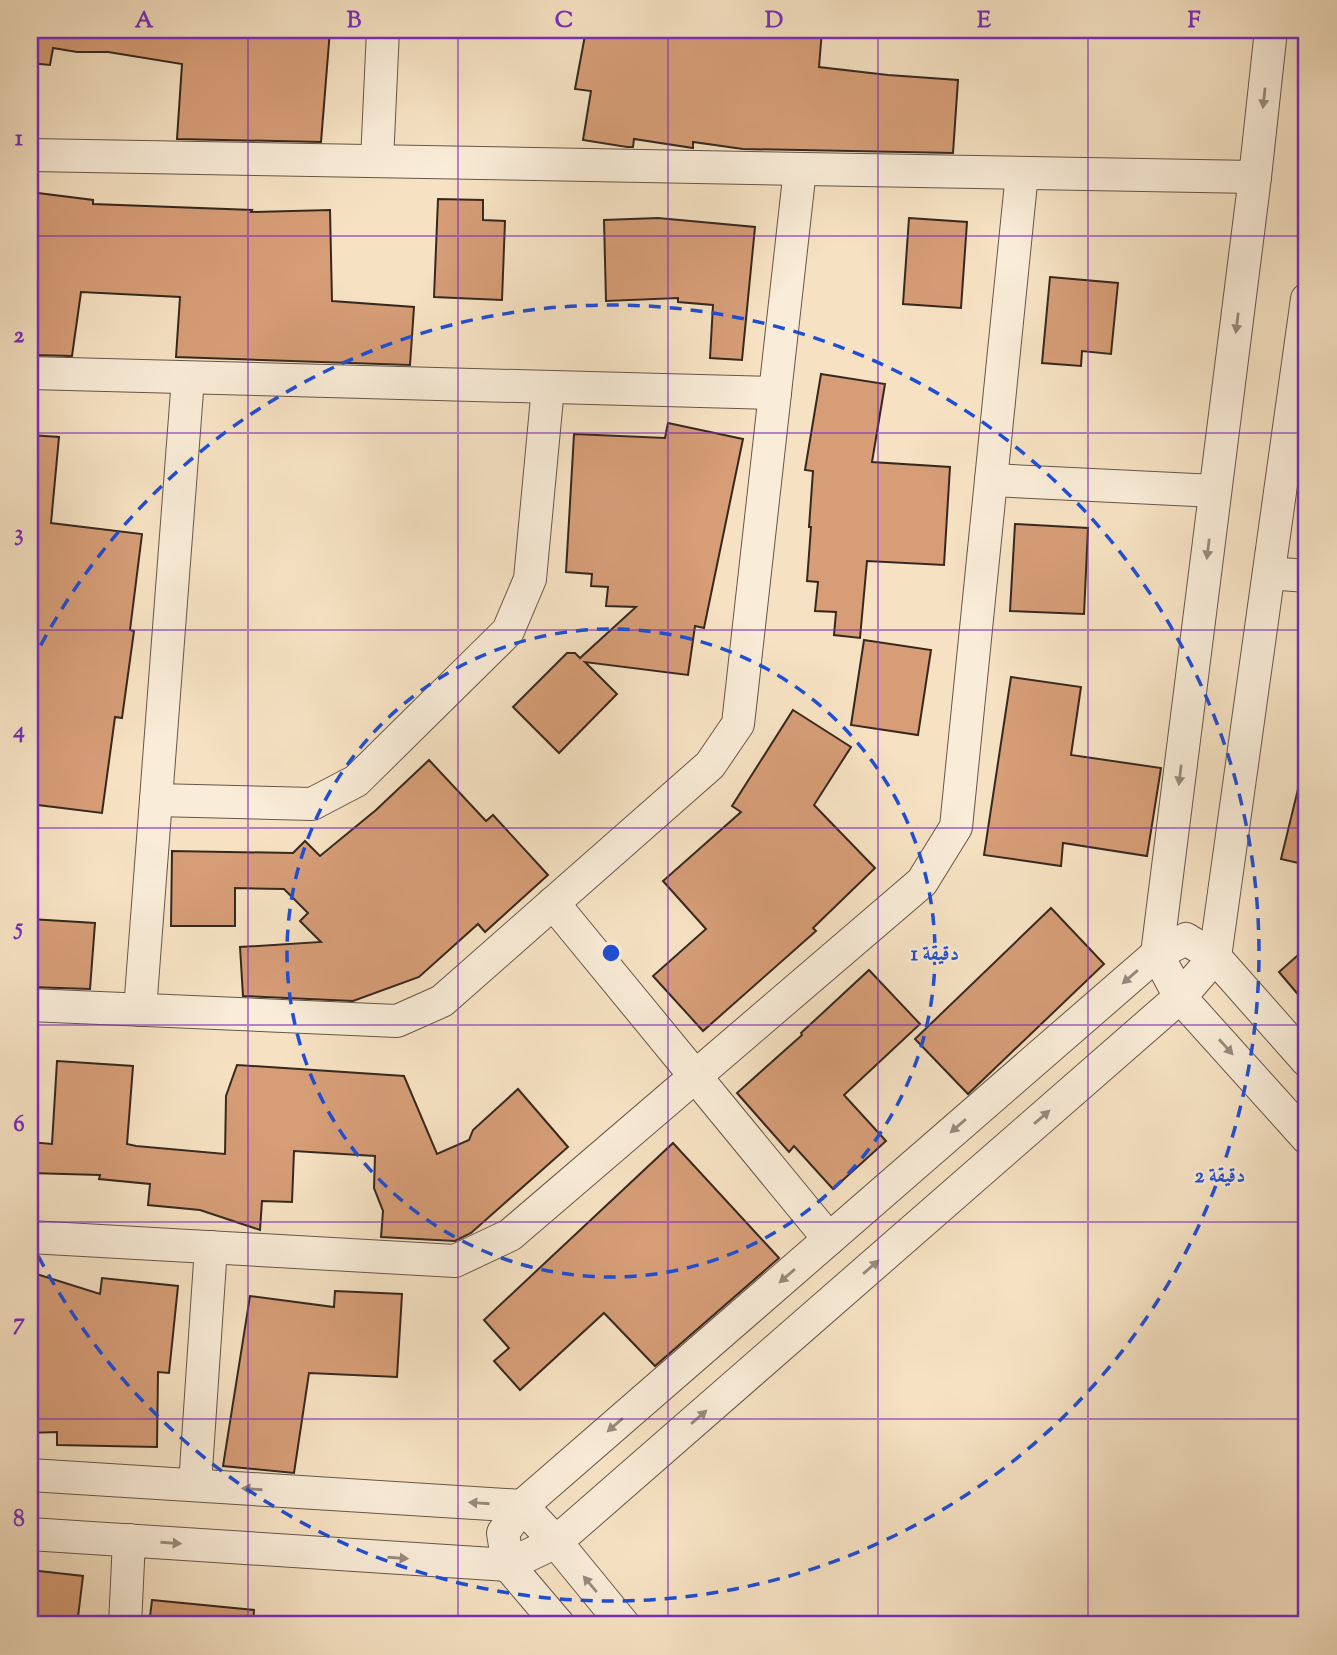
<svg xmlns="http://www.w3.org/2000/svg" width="1337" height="1655" viewBox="0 0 1337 1655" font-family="'Sorts Mill Goudy',Amiri,serif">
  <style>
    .building { fill: #d69d77; stroke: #362820; stroke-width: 2 }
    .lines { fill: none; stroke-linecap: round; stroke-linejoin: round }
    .street-casing { stroke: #665649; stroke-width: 34 }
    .street { stroke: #f9ecd8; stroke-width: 32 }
    .oneway { fill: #988a7c }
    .grid { fill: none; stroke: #7b2cbf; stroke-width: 2; stroke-opacity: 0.55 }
    .ring { fill: none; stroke: #1d4ed8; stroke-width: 3.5; stroke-dasharray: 12 9 }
    .centre { fill: #1d4ed8; stroke: #f9ecd8; stroke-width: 3.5 }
    .ring-label { font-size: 21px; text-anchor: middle; font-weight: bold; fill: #1d4ed8; stroke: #f9ecd8; stroke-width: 5; stroke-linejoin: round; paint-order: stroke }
    .neatline { fill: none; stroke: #7b2cbf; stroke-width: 2.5 }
    .grid-label { font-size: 23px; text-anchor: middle; font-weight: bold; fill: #7b2cbf }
  </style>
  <rect width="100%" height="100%" fill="#f6e2c3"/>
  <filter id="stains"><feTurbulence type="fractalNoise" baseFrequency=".00286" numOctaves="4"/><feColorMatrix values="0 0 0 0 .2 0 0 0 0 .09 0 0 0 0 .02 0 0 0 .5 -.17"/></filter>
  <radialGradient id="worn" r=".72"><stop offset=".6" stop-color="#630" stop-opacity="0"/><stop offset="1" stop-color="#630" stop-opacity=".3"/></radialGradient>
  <g class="building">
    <polygon points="30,30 330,30 321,142 177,139 182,64 108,52 77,52 53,48 50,65 30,63"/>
    <polygon points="586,30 822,30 819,67 888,75 958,80 953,153 743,149 693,142 693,148 634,139 633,147 627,147 583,140 591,91 575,89"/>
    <polygon points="30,192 93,200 93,204 252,210 251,212 330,210 332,301 414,307 410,365 176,357 180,297 81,292 72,356 30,355"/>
    <polygon points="438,199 483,200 483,220 505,221 502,300 434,297"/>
    <polygon points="658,218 755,227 742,360 710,358 713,305 678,302 678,298 606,301 604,220"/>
    <polygon points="909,218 967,222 961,308 903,304"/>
    <polygon points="1050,277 1118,283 1111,354 1082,351 1081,366 1042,363"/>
    <polygon points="821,374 885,384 872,462 950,467 944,565 867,561 860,638 834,635 836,612 815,611 818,582 807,581 811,527 809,527 813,471 805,470"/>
    <polygon points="668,423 743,439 704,628 695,626 688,675 585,662 617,694 559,753 513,707 567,653 575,653 580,658 636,607 606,606 608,587 591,586 592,574 566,572 574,434 665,438"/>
    <polygon points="30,435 59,437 51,523 142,534 130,630 134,631 122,718 115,717 102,813 30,804"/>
    <polygon points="1015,524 1088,528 1084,614 1010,611"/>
    <polygon points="864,640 931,650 918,735 851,725"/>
    <polygon points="1011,677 1081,687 1071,755 1161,768 1147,856 1063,843 1061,866 984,855"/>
    <polygon points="793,710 851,747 814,805 875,868 813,928 816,931 703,1031 653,976 706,929 663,881 741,812 732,806"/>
    <polygon points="429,760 486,821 493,815 548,875 485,932 478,924 419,977 353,1001 243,996 240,947 321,942 300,921 308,913 284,889 235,888 235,926 171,926 172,851 293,853 305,841 320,856 376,810"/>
    <polygon points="1299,785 1307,786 1307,865 1281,859"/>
    <polygon points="1051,908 1104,964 968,1094 915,1039"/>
    <polygon points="30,919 95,923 90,989 30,987"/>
    <polygon points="1307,947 1307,1005 1279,972"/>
    <polygon points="869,970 920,1024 844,1095 886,1141 833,1189 794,1146 789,1152 737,1093 802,1035 801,1033"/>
    <polygon points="57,1061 133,1066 127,1144 136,1146 225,1154 226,1096 237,1065 404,1076 437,1154 469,1140 473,1130 518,1089 568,1147 471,1233 455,1241 381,1237 383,1211 374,1188 375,1156 294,1151 292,1202 262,1201 260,1230 200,1210 148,1205 150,1184 99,1179 100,1175 30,1173 30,1142 52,1144"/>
    <polygon points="673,1143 779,1258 655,1366 604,1313 520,1390 494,1361 509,1348 484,1320"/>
    <polygon points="30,1272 100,1294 102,1278 178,1286 169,1373 158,1372 157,1447 57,1445 57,1432 30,1433"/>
    <polygon points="335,1291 402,1294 397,1377 309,1373 294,1473 223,1466 250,1296 334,1307"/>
    <polygon points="30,1570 83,1576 77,1625 30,1625"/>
    <polygon points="152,1600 254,1610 253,1625 149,1625"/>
  </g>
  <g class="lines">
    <g class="street-casing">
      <g id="street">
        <polyline points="1271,30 1255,177 1157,954 1180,997 1215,957 1307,299"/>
        <polyline points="30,155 1255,177"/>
        <polyline points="377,161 383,30"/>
        <polyline points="30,373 775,393"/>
        <polyline points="991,480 1215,491"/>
        <polyline points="1269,573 1307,576"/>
        <polyline points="156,800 312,804 356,781 508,631 530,579 548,387"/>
        <polyline points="553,903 829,1239"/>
        <polyline points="30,1005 397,1021 442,1001 710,765 738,724 800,169"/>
        <polyline points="140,1010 188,378"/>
        <polyline points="30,1237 455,1261 510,1235 922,882 956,827 1022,173"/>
        <polyline points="30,1475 522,1506 556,1542 624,1625"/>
        <polyline points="195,1485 211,1247"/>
        <polyline points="30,1534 508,1565 556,1542 1180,997 1307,1138"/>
        <polyline points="125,1625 129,1540"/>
        <polyline points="559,1625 508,1565 503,1533 522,1506 1157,954 1186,939 1215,957 1307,1061"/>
      </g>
    </g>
    <use href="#street" class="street"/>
  </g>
  <defs><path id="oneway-solid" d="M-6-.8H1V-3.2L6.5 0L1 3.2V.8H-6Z" transform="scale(1.75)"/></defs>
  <g class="oneway">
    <use href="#oneway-solid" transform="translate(1264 98) rotate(96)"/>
    <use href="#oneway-solid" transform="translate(1237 323) rotate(97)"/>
    <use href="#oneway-solid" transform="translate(1208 549) rotate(97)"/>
    <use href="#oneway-solid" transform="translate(1180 775) rotate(97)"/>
    <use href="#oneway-solid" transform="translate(1130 977) rotate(139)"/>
    <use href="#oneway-solid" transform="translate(1226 1047) rotate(48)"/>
    <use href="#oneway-solid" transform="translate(1042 1117) rotate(-41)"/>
    <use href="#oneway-solid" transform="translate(958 1126) rotate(139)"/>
    <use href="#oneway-solid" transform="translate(871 1267) rotate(-41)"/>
    <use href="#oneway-solid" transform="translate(787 1276) rotate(139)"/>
    <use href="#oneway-solid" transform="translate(699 1417) rotate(-41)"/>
    <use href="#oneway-solid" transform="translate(615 1425) rotate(139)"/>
    <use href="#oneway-solid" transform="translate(252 1489) rotate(-176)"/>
    <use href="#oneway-solid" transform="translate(479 1503) rotate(-176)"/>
    <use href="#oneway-solid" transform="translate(171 1543) rotate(4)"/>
    <use href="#oneway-solid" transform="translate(398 1558) rotate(4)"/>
    <use href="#oneway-solid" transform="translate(590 1584) rotate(-130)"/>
  </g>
  <path class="grid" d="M 248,30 L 248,1625M 458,30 L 458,1625M 668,30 L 668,1625M 878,30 L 878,1625M 1088,30 L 1088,1625M 30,236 L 1307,236M 30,433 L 1307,433M 30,630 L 1307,630M 30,828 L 1307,828M 30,1025 L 1307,1025M 30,1222 L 1307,1222M 30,1419 L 1307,1419"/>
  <g class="ring">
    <circle cx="611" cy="953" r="324"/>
    <path d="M31 664A648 648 0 1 1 31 1242"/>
  </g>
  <circle cx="611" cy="953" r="10" class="centre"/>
  <g class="ring-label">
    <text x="935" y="960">1 دقيقة</text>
    <text x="1220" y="1182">2 دقيقة</text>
  </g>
  <rect width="1337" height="1655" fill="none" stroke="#f6e2c3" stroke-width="77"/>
  <rect x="38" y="38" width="1260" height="1578" class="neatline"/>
  <g class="grid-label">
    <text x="144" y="27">A</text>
    <text x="354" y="27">B</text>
    <text x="564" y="27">C</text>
    <text x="774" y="27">D</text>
    <text x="984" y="27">E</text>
    <text x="1194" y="27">F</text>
    <text x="19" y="145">1</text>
    <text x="19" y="342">2</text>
    <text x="19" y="540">3</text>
    <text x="19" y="737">4</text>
    <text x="19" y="934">5</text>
    <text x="19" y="1131">6</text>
    <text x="19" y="1329">7</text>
    <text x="19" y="1526">8</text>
  </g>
  <rect width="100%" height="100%" filter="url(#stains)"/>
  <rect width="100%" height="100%" fill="url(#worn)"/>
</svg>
